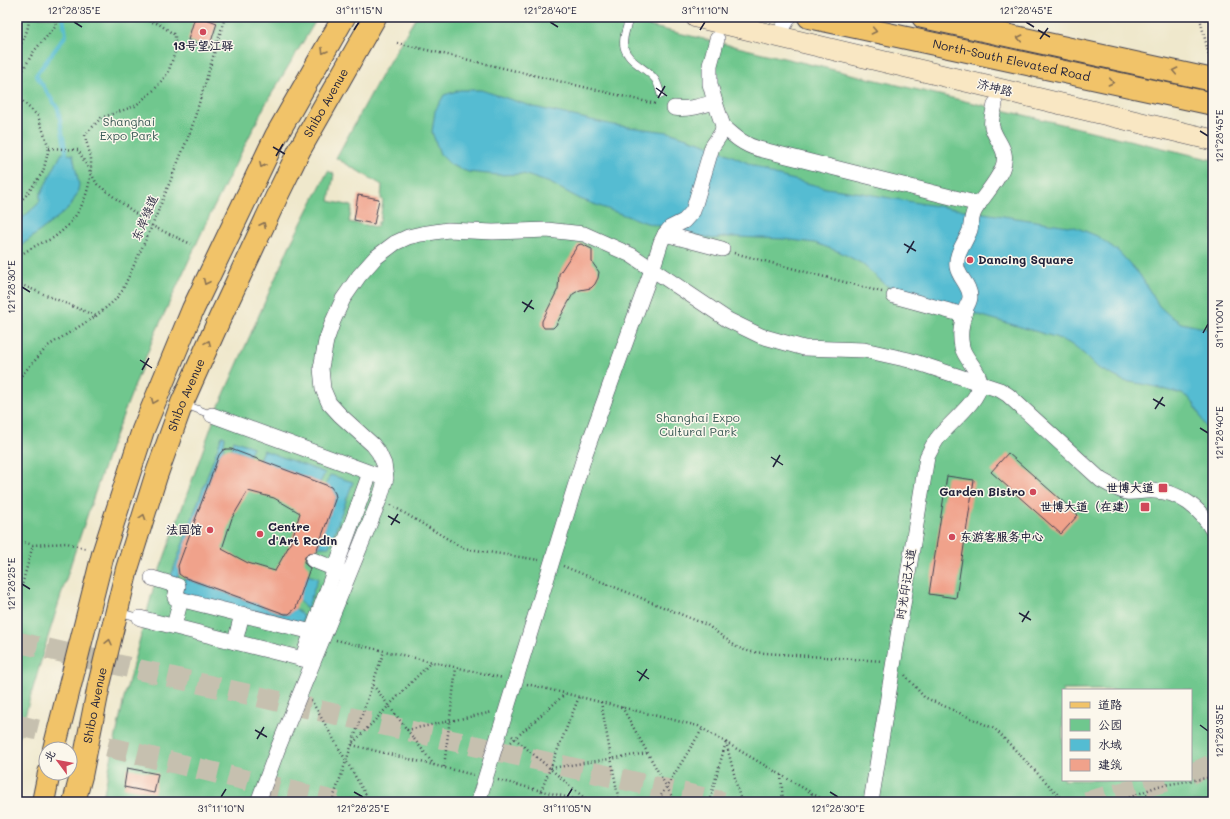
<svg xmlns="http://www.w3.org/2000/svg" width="1230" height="819" viewBox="0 0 1230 819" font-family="Mali,'LXGW WenKai TC',sans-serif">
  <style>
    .green { fill: #6fc78e; stroke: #487464; fill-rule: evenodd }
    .water { fill: #54bcd2; stroke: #3b6f86 }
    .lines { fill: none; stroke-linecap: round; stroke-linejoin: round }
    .stream { stroke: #54bcd2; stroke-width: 4 }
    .building { fill: #f0a28b; fill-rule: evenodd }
    .secondary-tunnel { stroke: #c6c0af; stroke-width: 21; stroke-dasharray: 21 10; stroke-linecap: butt }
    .lane-casing { stroke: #414051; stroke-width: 8 }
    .street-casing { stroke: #414051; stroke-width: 16 }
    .secondary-casing { stroke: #414051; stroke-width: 22 }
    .primary-casing { stroke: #414051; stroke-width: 24 }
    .highway-casing { stroke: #414051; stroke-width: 24 }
    .path { stroke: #414051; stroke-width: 2.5; stroke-dasharray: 1 3; stroke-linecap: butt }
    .lane { stroke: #fff; stroke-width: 7 }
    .street { stroke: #fff; stroke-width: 15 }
    .secondary { stroke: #f9e7c3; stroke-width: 21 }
    .primary { stroke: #f1c369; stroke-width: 22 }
    .highway { stroke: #f1c369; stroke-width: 22 }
    .oneway { stroke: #8a7252 }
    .ticks { fill: none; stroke: #22223b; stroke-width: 1.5 }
    .poi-dot { fill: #d1495b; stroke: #fbf7ec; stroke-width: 1.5 }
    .labels { text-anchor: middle; stroke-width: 3; stroke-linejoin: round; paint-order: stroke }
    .poi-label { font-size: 12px; font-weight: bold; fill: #22223b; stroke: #fbf7ec; text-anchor: end }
    .street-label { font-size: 12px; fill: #22223b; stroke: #fbf7ec }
    .park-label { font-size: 12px; fill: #3d5c58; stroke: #fbf7ec }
    .neatline { fill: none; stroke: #22223b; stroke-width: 1.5 }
    .ticks-label { font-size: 10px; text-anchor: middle; fill: #22223b }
  </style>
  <rect width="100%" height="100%" fill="#fbf7ec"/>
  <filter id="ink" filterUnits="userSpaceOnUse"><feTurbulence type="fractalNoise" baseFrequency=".025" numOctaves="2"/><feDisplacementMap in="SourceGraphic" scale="8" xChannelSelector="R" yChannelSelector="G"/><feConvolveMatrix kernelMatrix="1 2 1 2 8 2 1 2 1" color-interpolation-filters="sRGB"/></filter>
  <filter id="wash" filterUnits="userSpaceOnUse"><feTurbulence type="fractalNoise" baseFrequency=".012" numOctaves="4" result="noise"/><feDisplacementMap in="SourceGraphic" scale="16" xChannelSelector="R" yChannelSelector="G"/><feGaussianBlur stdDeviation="0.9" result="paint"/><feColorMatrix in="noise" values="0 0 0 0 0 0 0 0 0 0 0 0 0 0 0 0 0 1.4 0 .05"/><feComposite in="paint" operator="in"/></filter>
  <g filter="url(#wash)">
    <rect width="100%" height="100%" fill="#efe8cc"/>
    <g class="green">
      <polygon points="17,17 318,17 265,105 207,221 154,336 111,446 74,554 48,637 17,743"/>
      <path d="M 416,17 L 611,17 L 1213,160 L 1213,802 L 102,802 L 124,698 L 154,586 L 218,408 L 289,247 L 328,171 L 334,174 L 329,201 L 352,206 L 349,222 L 377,227 L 378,222 L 380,222 L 383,200 L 381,199 L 382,185 L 336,158 L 383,72 ZM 1063,690 L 1191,690 L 1191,780 L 1063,780 Z"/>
    </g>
    <g class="water">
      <polygon points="460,90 481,90 534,107 613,125 668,132 703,143 775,175 826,188 862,193 924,204 1075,227 1097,236 1118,251 1140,275 1159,306 1169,315 1181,323 1213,330 1213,441 1194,404 1189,398 1182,394 1148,385 1124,381 1098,368 1084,354 1069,343 1055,337 896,291 886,285 861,263 840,252 815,243 783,239 738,237 725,237 713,239 647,223 621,214 580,199 550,183 523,174 498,175 468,172 451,165 440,154 432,132 435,111 444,95"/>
      <polygon points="62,153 73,155 79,185 77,194 71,205 63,213 17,249 17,223 38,204 40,200 40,195"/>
      <polygon points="222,436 225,437 223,450 219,455 178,566 179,574 177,578 171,576"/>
      <polygon points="233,440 253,447 249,456 231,449"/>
      <polygon points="263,450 325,473 320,483 259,460"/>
      <path d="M 330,475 L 353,482 L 329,547 L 317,547 L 336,497 C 335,490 331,488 325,486 Z"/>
      <polygon points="307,575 318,578 307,609 298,600"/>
      <polygon points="185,578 284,614 289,614 295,608 304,616 301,625 181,594"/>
    </g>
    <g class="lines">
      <polyline class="stream" points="63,17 66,35 36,75 58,109 66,153 65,158"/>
    </g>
    <g id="blocks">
      <g class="building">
        <polygon points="195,17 201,17 217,23 209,48 188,40"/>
        <polygon points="358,195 379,199 374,224 354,220"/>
        <polygon points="581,244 592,249 592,262 599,272 598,278 595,284 591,288 580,290 573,294 556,325 553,328 544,328 542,325 542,321 558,289 559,274 578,245"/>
        <path d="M 226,449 L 231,449 L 331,487 L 335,493 L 336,497 L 316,552 L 308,553 L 305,557 L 304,562 L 306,565 L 310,568 L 296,608 L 289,614 L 285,614 L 183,577 L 179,574 L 178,566 L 219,455 L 223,450 ZM 248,491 L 274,498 L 300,513 L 291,542 L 275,571 L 248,563 L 222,549 L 232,518 Z"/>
        <polygon points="1008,453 1078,515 1061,534 991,472"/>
        <polygon points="947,476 974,480 956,598 929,594"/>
        <polygon points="127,768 158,774 154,793 124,787"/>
      </g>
    </g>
  </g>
  <g filter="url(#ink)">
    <use href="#blocks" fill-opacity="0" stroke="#414051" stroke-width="1"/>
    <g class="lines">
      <g class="secondary-tunnel">
        <polyline points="17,642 723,802"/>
        <polyline points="17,725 337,802"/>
        <polyline points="1191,774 1213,764"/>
        <polyline points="1086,802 1171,780"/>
      </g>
      <g class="lane-casing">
        <g id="lane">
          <path d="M 630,17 C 627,26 622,38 624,47 C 627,61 646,68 654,78 C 658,82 659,89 661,95"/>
          <polyline points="184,404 212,415"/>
          <polyline points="119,612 140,618"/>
        </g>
      </g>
      <g class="street-casing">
        <g id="street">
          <polyline points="778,36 789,17"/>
          <path d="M 674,108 C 689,110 700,106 715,102"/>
          <path d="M 723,126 C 735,137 744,145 759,149 L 979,204"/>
          <polyline points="665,234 722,249"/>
          <polyline points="894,296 964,315"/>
          <polyline points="212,415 379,476"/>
          <polyline points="313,560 343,572"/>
          <polyline points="152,578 178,586 175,598 312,632 320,636"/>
          <polyline points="140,618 311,661"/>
          <polyline points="174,626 181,599"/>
          <polyline points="235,642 242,614"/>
          <polyline points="302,659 370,473"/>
          <path d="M 258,802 L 278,748 L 380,498 L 386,478 L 384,464 L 379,453 L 373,445 L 340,415 L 329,403 L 323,389 L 321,368 L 326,341 L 333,321 L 343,299 L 359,276 L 375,258 L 395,243 L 408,237 L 421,234 L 448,230 L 493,232 L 547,230 L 584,234 L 631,255 L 728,320 L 761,336 L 804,348 L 864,350 L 909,360 L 1000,390 L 1008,395 L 1101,480 C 1109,484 1117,490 1126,492 C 1135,493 1145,490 1154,491 C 1179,491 1201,509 1213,531"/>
          <polyline points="478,802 585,454 654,264 661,242 665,234 670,228 684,221 693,211 712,147 722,132 723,126 715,102 710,84 710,65 717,39"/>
          <path d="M 871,802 L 927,457 C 930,451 933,445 937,439 C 948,424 978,402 980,385 C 981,371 965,360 962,347 C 959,333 962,321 966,308 C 967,305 970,301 970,297 C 970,285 959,278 957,267 C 955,253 966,242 970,230 C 972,223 971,216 975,210 C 983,196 995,185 1002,169 C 1010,150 997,144 992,127 C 990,119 994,112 995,104"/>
        </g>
      </g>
      <g class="secondary-casing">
        <polyline id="secondary" points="696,17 1213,140"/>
      </g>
      <g class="primary-casing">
        <g id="primary">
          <polyline points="54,749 103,554 143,430 193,309 276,136 344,17"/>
          <polyline points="43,802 49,773"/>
          <path id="s1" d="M 74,802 L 81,776 L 99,685 L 127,569 L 156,476 L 182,403 L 220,318 L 276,198 L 300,149 L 375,17"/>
        </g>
      </g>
      <g class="highway-casing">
        <g id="highway">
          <path id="s2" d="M 809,17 L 1213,104"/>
          <polyline points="923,17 1213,80"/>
        </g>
      </g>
      <g class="path">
        <polyline points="1197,17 1213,21"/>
        <polyline points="1200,18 1210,60"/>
        <polyline points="397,43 656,104"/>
        <path d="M 17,50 C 24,40 29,29 29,17"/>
        <polyline points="17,80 34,51 55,27 56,22 53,17"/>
        <polyline points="17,96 38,116 49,148 43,172 25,197 17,203"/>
        <polyline points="49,148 78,150 97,184 152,226 191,244"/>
        <polyline points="734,253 882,292"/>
        <path d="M 17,257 C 25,252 33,247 41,243 C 46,241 53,239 57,235 C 81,217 92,189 91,159 C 90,151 86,143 85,135 L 101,118 L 135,106 L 154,90 L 168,73 L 175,52 L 175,35 L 159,24 L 136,17"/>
        <polyline points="17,283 96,316"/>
        <polyline points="17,382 20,377 48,346 96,316 114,301 122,291 152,226 191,130 225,17"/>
        <polyline points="391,505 463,548 539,560"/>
        <polyline points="17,540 33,545 67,543 87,549"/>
        <polyline points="563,566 707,625 738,648 751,652 882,661"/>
        <polyline points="17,603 33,545"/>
        <polyline points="336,640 503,678"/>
        <polyline points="905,675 924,697 995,729 1065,802"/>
        <polyline points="527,684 698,726 827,802"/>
        <polyline points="373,685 434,765"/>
        <polyline points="311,700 370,802"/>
        <polyline points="601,702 619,802"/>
        <polyline points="622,707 675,802"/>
        <polyline points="407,730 493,712"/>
        <polyline points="512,736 589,802"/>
        <polyline points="511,742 565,694"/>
        <polyline points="726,742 741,802"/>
        <polyline points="353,743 431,662"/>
        <polyline points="352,745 474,775"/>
        <polyline points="444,767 456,668"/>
        <polyline points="551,768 648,753"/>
        <polyline points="781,775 783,802"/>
        <polyline points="498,780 586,802"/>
        <polyline points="541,791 579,697"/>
        <polyline points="332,802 384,651"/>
        <polyline points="657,802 703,728"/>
        <polyline points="709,802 726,742"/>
        <polyline points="809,802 812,793"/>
        <polyline points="1118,802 1158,786 1213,777"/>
        <polyline points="1146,802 1146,790"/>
      </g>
      <use href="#lane" class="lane"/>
      <use href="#street" class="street"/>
      <use href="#secondary" class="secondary"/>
      <use href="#primary" class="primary"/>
      <use href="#highway" class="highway"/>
    </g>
    <defs><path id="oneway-chevron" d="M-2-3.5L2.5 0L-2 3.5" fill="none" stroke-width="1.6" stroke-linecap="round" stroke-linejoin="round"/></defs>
    <g class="oneway">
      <use href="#oneway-chevron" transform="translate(874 31) rotate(12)"/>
      <use href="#oneway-chevron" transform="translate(1020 38) rotate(-168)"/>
      <use href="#oneway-chevron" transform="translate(324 51) rotate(120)"/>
      <use href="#oneway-chevron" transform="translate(1175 71) rotate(-168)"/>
      <use href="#oneway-chevron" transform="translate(1111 82) rotate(12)"/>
      <use href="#oneway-chevron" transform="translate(262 165) rotate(116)"/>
      <use href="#oneway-chevron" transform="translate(263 225) rotate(-64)"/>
      <use href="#oneway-chevron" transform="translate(206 282) rotate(115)"/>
      <use href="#oneway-chevron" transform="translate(208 343) rotate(-66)"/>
      <use href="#oneway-chevron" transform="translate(154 401) rotate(112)"/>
      <use href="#oneway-chevron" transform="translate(143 517) rotate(-72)"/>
      <use href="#oneway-chevron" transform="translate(109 642) rotate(-77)"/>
    </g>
  </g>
  <path class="ticks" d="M 74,22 L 82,27M 550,22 L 558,27M 1026,22 L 1034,27M 354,30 L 359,22M 700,30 L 705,22M 1038,30 L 1050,37M 1040,39 L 1048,28M 656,88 L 667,96M 658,98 L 665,86M 1200,131 L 1208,136M 273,147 L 285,154M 276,156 L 283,144M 904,244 L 916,251M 907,253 L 914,241M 22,287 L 30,292M 522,302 L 534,309M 524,312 L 532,300M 1203,333 L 1208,324M 140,360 L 152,368M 142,370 L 149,358M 1153,399 L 1165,406M 1155,409 L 1163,397M 1200,428 L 1208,433M 771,457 L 783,465M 773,467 L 780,455M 388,516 L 400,523M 391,525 L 398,514M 22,584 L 30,589M 1019,613 L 1031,620M 1022,622 L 1029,611M 637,671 L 649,679M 639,681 L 647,669M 1200,725 L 1208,731M 255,730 L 267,737M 257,739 L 264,727M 354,792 L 363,797M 830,792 L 838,797M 221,797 L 226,789M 567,797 L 572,789"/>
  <g class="poi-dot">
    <circle cx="203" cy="32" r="4"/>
    <circle cx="970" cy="260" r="4"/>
    <rect x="1158" y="483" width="10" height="10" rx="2"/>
    <circle cx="1033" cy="492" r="4"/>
    <rect x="1140" y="502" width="10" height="10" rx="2"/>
    <circle cx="210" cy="530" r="4"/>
    <circle cx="260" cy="534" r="4"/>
    <circle cx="952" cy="537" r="4"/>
  </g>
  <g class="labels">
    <g class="poi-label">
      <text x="203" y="50" text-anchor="middle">13号望江驿</text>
      <text x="978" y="264" text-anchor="start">Dancing Square</text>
      <text x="1154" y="492">世博大道</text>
      <text x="1025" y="496">Garden Bistro</text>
      <text x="1136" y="511">世博大道（在建）</text>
      <text x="268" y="531" text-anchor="start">Centre<tspan x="268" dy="14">d'Art Rodin</tspan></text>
      <text x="202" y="534">法国馆</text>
      <text x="960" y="541" text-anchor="start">东游客服务中心</text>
    </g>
    <g class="street-label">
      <text dy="4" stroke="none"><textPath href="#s2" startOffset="207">North-South Elevated Road</textPath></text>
      <text transform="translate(995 88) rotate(14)" y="4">济坤路</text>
      <text dy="4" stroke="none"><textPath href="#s1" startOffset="747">Shibo Avenue</textPath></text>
      <text transform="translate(145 218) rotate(-67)" y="4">东岸绿道</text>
      <text dy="4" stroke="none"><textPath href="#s1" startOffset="423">Shibo Avenue</textPath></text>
      <text transform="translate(906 584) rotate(-81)" y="4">时光印记大道</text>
      <text dy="4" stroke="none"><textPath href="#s1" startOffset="99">Shibo Avenue</textPath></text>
    </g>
    <g class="park-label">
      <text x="129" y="126">Shanghai<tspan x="129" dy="14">Expo Park</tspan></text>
      <text x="698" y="422">Shanghai Expo<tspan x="698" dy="14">Cultural Park</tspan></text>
    </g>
  </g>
  <rect width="1230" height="819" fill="none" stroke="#fbf7ec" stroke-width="44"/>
  <rect x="1062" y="689" width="130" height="92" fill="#fbf7ec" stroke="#a4a2a5"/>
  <rect x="1070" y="702" width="20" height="6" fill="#f1c369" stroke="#a4a2a5"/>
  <text x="1098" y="709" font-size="12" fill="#22223b">道路</text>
  <rect x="1070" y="719" width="20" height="12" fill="#6fc78e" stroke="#a4a2a5"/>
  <text x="1098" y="729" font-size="12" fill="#22223b">公园</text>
  <rect x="1070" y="739" width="20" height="12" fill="#54bcd2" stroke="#a4a2a5"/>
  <text x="1098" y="749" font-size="12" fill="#22223b">水域</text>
  <rect x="1070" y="759" width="20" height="12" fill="#f0a28b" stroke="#a4a2a5"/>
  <text x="1098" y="769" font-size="12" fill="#22223b">建筑</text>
  <g transform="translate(58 761) rotate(302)"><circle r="19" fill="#fbf7ec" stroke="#a4a2a5"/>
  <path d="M0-3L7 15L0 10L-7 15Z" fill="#d1495b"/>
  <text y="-6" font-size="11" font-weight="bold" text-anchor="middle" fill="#22223b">北</text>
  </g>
  <rect x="22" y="22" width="1186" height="775" class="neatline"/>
  <g class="ticks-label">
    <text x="74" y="14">121°28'35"E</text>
    <text x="359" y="14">31°11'15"N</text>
    <text x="550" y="14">121°28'40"E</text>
    <text x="705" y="14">31°11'10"N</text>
    <text x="1026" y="14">121°28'45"E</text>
    <text transform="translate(1219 136) rotate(-90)" y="4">121°28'45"E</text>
    <text transform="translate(11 287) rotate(-90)" y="4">121°28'30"E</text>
    <text transform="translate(1219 324) rotate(-90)" y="4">31°11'00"N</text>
    <text transform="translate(1219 433) rotate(-90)" y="4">121°28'40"E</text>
    <text transform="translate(11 584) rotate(-90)" y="4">121°28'25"E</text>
    <text transform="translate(1219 731) rotate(-90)" y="4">121°28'35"E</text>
    <text x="221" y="812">31°11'10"N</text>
    <text x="363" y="812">121°28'25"E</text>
    <text x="567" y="812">31°11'05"N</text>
    <text x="838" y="812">121°28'30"E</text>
  </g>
</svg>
